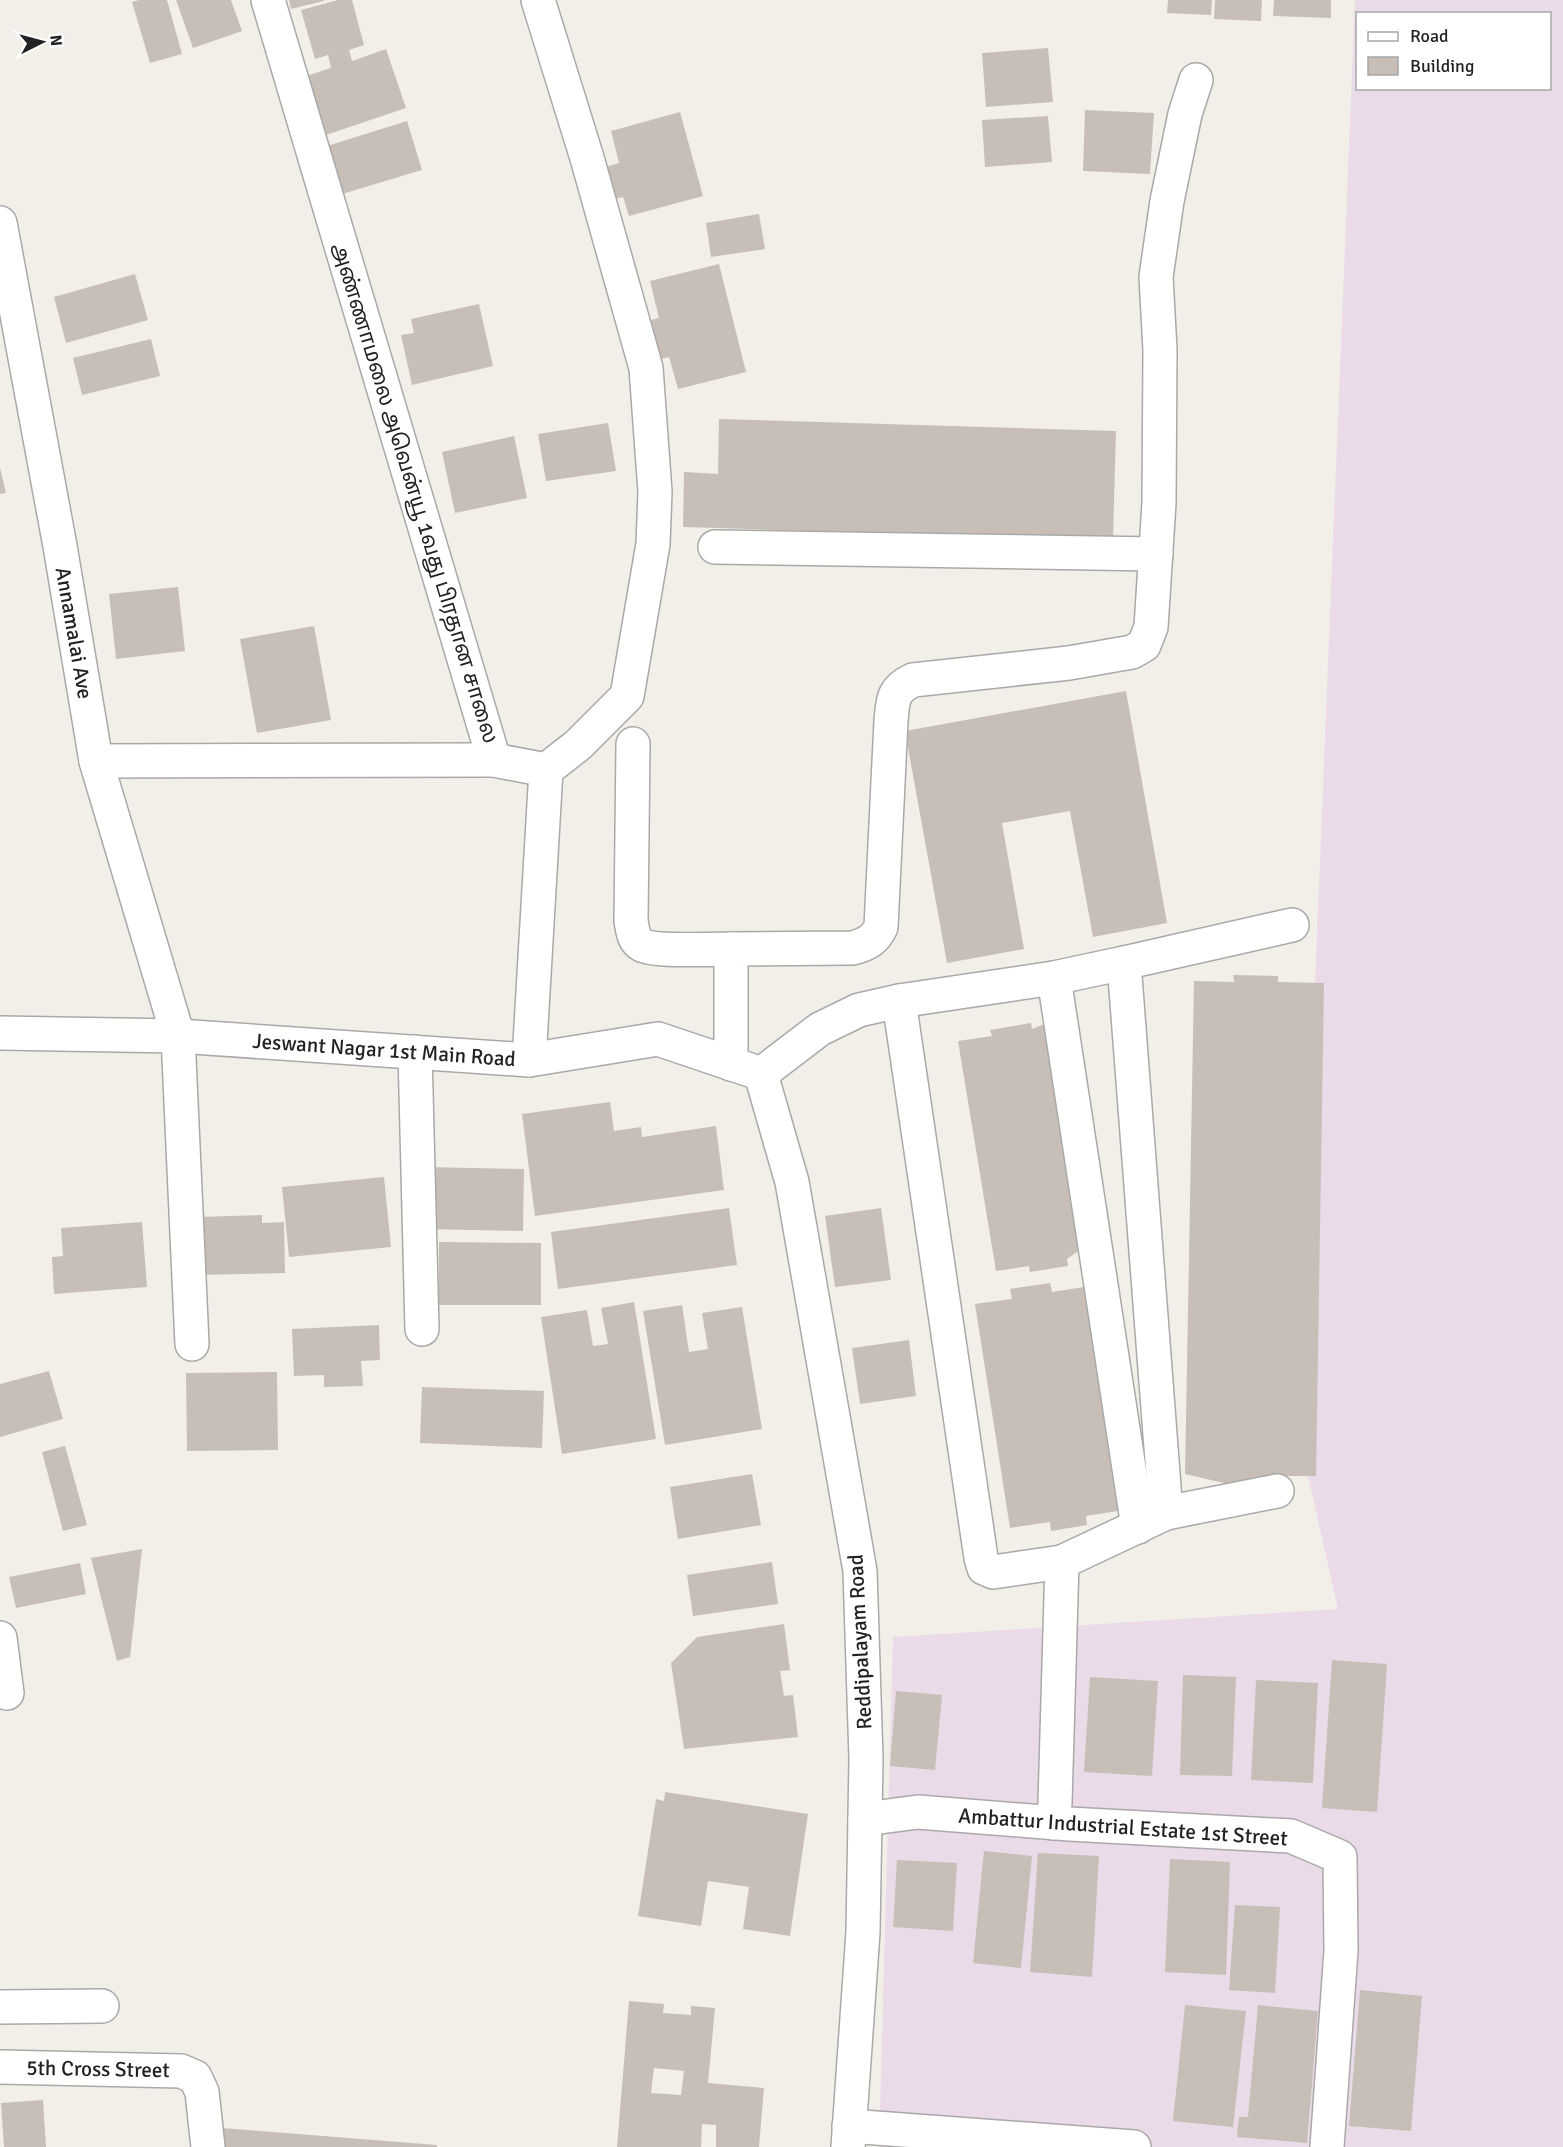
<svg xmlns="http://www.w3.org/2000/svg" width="1563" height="2147" viewBox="0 0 1563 2147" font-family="Signika,'Noto Sans Tamil',sans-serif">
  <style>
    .industrial { fill: #ebdae8; fill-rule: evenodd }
    .building { fill: #c7bfb7; fill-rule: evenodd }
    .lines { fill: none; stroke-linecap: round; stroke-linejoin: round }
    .minor-casing { stroke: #a9a9a9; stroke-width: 36 }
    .minor { stroke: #fff; stroke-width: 33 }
    .labels { text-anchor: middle; stroke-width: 6; stroke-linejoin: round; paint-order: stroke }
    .street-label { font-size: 21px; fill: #222; stroke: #fff }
  </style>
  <rect width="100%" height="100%" fill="#f2efe8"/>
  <path class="industrial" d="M 1355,0 L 1563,0 L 1563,2147 L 879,2147 L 893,1637 L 1338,1609 L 1297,1427 ZM 1358,14 L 1550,14 L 1550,88 L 1358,88 Z"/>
  <g class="building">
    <polygon points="139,0 167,0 182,54 150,63 132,2"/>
    <polygon points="176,0 231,0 242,31 193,48"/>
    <polygon points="289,0 324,0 324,1 291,9"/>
    <polygon points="338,0 352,0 364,45 349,50 352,61 386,49 406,108 326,135 306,76 331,68 328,55 315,59 301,10"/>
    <polygon points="1168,0 1212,0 1211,15 1167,13"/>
    <polygon points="1215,0 1262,0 1261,21 1214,19"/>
    <polygon points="1274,0 1331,0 1331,18 1273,16"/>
    <polygon points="1048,48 1053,102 986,107 982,53"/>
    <polygon points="1085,110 1154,113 1150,174 1083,171"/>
    <polygon points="680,112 703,196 629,216 623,197 611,200 602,168 619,163 611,131"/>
    <polygon points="1048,116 1052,162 985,167 982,120"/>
    <polygon points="407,121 422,170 342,194 327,146"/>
    <polygon points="759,214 765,249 711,257 706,223"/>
    <polygon points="719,264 746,372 678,389 669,357 653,361 643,322 659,318 650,281"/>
    <polygon points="135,274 148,320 66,343 54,297"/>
    <polygon points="479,304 493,366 412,385 401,335 414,333 411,319"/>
    <polygon points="151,339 160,376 82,395 73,358"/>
    <polygon points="719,419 1116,431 1113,540 683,527 684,472 718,474"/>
    <polygon points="608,423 616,471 546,481 538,434"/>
    <polygon points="514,436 527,498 455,513 442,452"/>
    <polygon points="0,468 6,493 0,494"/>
    <polygon points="178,587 185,651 116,659 109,594"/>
    <polygon points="314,626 331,720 257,733 240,639"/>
    <polygon points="1126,691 1167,923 1093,937 1070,811 1002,823 1024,949 947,963 905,731"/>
    <polygon points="1233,975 1278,976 1278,982 1324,983 1316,1476 1274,1476 1232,1485 1185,1474 1194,981 1234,982"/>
    <polygon points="1031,1023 1032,1029 1047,1023 1080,1250 1067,1259 1068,1266 1030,1272 1029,1266 996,1271 958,1041 992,1036 990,1030"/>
    <polygon points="610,1102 614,1131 641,1127 642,1137 716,1126 724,1190 535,1216 522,1114"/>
    <polygon points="422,1167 524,1169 523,1231 421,1229"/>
    <polygon points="384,1177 391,1247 289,1257 282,1187"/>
    <polygon points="729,1208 737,1265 558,1289 551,1232"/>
    <polygon points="881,1208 891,1280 835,1287 825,1216"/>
    <polygon points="262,1215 262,1223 284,1222 285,1273 197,1275 196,1217"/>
    <polygon points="142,1222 147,1287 54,1294 52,1257 63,1256 61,1228"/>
    <polygon points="439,1242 541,1243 541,1305 439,1305"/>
    <polygon points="1050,1283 1052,1292 1090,1286 1124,1510 1086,1516 1087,1525 1051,1531 1050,1522 1010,1528 975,1304 1012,1299 1010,1289"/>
    <polygon points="634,1302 656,1439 562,1454 541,1317 587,1310 593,1346 608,1344 601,1308"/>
    <polygon points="682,1305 689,1352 708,1349 702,1313 742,1307 762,1429 665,1445 643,1311"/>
    <polygon points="379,1325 380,1360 361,1361 363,1386 324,1387 324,1375 294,1376 292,1329"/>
    <polygon points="909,1340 916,1396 860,1404 852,1348"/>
    <polygon points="49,1371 63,1419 0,1437 0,1384"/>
    <polygon points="277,1372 278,1450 187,1451 186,1373"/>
    <polygon points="422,1387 544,1391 542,1448 420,1443"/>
    <polygon points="65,1446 87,1525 63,1531 42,1452"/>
    <polygon points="752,1474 761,1525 678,1539 670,1487"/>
    <polygon points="142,1549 130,1657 117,1661 91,1558"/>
    <polygon points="772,1562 778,1604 693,1616 687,1575"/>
    <polygon points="80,1563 86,1594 16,1608 9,1577"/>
    <polygon points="784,1624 790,1670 780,1671 784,1696 793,1695 798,1737 684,1749 671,1663 697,1637"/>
    <polygon points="1332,1660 1387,1664 1377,1812 1322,1808"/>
    <polygon points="1183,1675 1236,1677 1232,1776 1180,1775"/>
    <polygon points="1090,1677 1158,1681 1152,1776 1084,1772"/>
    <polygon points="1256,1680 1318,1683 1313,1783 1251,1780"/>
    <polygon points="896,1691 942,1695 935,1770 890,1766"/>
    <polygon points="665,1792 808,1814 790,1936 743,1929 749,1887 708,1881 701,1926 638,1916 656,1799 664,1801"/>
    <polygon points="984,1851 1032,1856 1021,1968 973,1963"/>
    <polygon points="1038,1853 1099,1856 1092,1977 1030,1972"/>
    <polygon points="1170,1859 1230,1862 1226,1975 1165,1972"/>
    <polygon points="897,1860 957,1863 953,1931 893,1927"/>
    <polygon points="1235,1905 1280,1907 1275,1993 1229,1990"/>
    <polygon points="1360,1990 1422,1996 1411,2131 1349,2126"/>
    <path d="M 629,2001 L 664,2004 L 663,2013 L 691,2015 L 691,2006 L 715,2008 L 708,2083 L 764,2088 L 759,2147 L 716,2147 L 716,2125 L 702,2124 L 701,2147 L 617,2147 ZM 654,2068 L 684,2071 L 681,2095 L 651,2093 Z"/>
    <polygon points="1185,2005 1246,2011 1233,2127 1173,2121"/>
    <polygon points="1258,2005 1318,2011 1307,2143 1237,2137 1239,2117 1248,2117"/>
    <polygon points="43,2100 46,2147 4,2147 1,2103"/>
    <polygon points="222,2128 437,2145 437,2147 223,2147"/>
  </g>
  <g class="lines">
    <g class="minor-casing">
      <g id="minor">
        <polyline points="268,0 494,760 546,770 529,1060"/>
        <polyline points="538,0 587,158 646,368 655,492 653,544 627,696 578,745 546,770"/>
        <polyline points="0,223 60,546 96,761 178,1036 192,1344"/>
        <polyline points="715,547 1156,554"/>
        <path d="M 633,744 L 631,921 C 633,931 633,940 642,945 C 654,952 714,949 731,949"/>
        <polyline points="96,761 494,760"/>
        <polyline points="1124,963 1292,925"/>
        <polyline points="1054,978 1138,1527"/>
        <polyline points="899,1001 981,1558 984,1568 993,1572 1062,1562"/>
        <polyline points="0,1033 178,1036 529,1060 658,1039 750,1070"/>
        <polyline points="415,1052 422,1329"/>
        <path d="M 731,1064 L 731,949 L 853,948 C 867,944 875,940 881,927 L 891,721 C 893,700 892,690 913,680 L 1069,663 L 1132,652 L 1144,645 L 1151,627 L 1159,503 L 1160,350 L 1156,277 L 1167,201 L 1185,114 L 1196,80"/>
        <polyline points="761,1074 820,1029 859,1010 899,1001 1054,978 1124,963 1166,1513 1062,1562 1055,1803 1053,1823"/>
        <polyline points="761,1074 792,1182 860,1571 866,1759 863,1932 848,2147"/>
        <polyline points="1166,1513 1277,1491"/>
        <polyline points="0,1638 7,1693"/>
        <polyline points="865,1819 918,1812 1069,1824 1291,1836 1340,1857 1341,1951 1327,2147"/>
        <polyline points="0,2007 102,2006"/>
        <polyline points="0,2067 181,2071 195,2077 202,2092 208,2147"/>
        <polyline points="849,2126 1134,2147"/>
      </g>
    </g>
    <use href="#minor" class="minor"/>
  </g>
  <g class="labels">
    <g class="street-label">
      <text transform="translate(415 493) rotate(73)" y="7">அண்ணாமலை அவென்யூ 1வது பிரதான சாலை</text>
      <text transform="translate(74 633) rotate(80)" y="7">Annamalai Ave</text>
      <text transform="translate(384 1050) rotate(4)" y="7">Jeswant Nagar 1st Main Road</text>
      <text transform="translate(860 1642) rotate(-93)" y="7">Reddipalayam Road</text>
      <text transform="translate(1123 1827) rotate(4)" y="7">Ambattur Industrial Estate 1st Street</text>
      <text transform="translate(98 2069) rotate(1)" y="7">5th Cross Street</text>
    </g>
  </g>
  <rect x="1356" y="12" width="195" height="78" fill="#ffffff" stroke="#a7a7a7" stroke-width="1.5"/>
  <rect x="1368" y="32" width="30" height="9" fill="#ffffff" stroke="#a7a7a7" stroke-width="1.5"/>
  <text x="1410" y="42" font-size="18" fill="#222222">Road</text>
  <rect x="1368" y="57" width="30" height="18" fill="#c7bfb7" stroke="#a7a7a7" stroke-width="1.5"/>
  <text x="1410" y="72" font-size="18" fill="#222222">Building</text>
  <g transform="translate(42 42) rotate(84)" stroke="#ffffff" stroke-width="4.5" paint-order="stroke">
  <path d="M0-4.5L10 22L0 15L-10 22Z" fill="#222222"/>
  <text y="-9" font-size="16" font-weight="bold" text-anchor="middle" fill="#222222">N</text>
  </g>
</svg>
